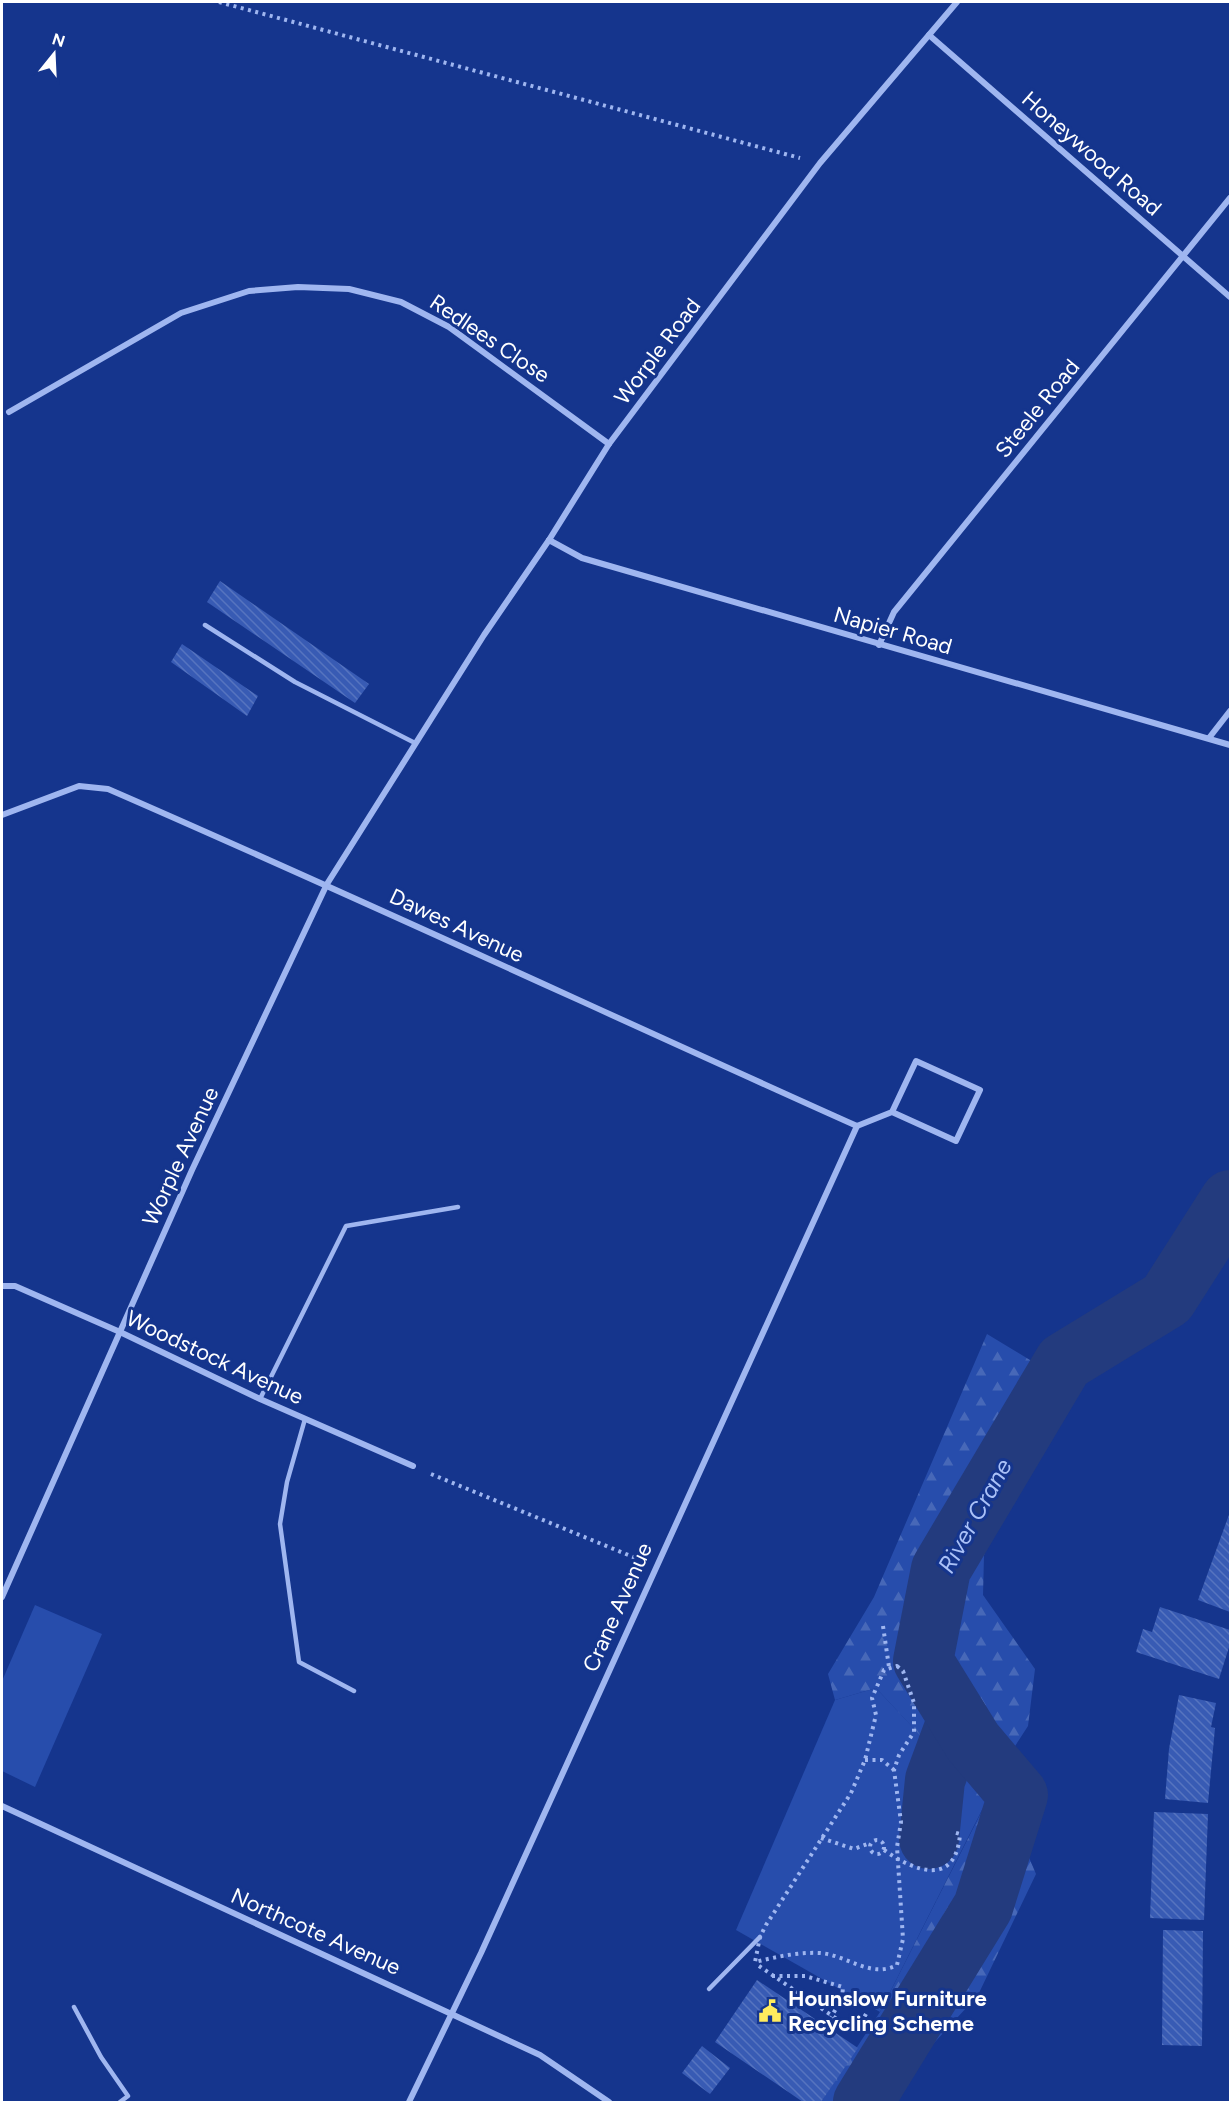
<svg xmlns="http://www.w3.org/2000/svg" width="1232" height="2104" viewBox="0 0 1232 2104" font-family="Figtree,sans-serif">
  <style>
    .green { fill: #274dac }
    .forest { fill: url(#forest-firs) }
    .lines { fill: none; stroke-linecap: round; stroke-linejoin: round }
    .river { stroke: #233b7e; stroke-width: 60 }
    .building { fill: url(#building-back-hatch) }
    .path { stroke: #9fb6f0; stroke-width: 4; stroke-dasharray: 3 4.5; stroke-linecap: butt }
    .service { stroke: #9fb6f0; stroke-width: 4.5 }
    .minor { stroke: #9fb6f0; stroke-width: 6 }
    .labels { text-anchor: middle; stroke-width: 6; stroke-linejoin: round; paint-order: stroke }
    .street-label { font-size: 22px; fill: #fff; stroke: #15358d }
    .poi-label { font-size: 22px; font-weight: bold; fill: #fff; stroke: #15358d; text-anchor: start }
    .water-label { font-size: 24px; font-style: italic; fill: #aac1f7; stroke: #15358d }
  </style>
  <defs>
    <pattern id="forest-firs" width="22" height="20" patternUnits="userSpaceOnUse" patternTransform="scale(1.5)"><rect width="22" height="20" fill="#274dac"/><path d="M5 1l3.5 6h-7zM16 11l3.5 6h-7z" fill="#4768b8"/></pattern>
    <pattern id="building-back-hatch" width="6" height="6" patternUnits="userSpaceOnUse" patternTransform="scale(1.5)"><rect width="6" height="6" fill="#385bb4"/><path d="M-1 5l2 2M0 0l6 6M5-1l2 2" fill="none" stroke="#5674bf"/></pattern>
  </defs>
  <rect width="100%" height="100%" fill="#15358d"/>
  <g class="green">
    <polygon points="35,1605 102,1634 35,1787 2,1771 2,1681"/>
    <polygon points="876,1688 985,1804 880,2012 736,1930 835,1700"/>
  </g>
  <polygon class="forest" points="987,1334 1048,1371 984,1555 983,1595 1035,1669 1028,1726 1002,1766 1016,1827 1036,1874 978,1995 912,2067 895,2102 821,2102 880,2012 985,1805 876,1688 835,1700 828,1674 874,1597"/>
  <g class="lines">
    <g class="river">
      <polyline points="929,1839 935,1780 958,1718"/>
      <polyline points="863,2102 983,1907 1018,1795 973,1742 923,1661 941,1569 1064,1362 1167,1299 1230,1200"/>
    </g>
  </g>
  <g class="building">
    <polygon points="220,581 369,684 355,703 207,602"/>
    <polygon points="182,644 258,696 247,716 171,662"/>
    <polygon points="1230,1512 1230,1612 1198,1600"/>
    <polygon points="1160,1607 1230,1630 1230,1644 1219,1679 1136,1652 1143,1629 1152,1632"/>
    <polygon points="1179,1695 1216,1703 1211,1727 1215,1728 1208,1803 1165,1799 1169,1749"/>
    <polygon points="1154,1812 1208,1814 1204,1920 1150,1918"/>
    <polygon points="1163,1930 1203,1931 1202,2046 1162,2045"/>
    <polygon points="757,1980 858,2048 821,2102 803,2102 715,2042"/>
    <polygon points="702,2046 730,2068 710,2094 682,2073"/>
  </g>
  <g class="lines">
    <g class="path">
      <polyline points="219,2 800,158"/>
      <polyline points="431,1474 638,1559"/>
      <polyline points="883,1626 889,1667"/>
      <path d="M 897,1666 L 903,1671 L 914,1703 L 914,1732 L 899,1755 L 894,1770 L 901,1822 L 897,1847 L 903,1939 L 897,1965 C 871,1979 847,1955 820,1953 C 797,1952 776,1957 755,1962 L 760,1937 L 766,1925 L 851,1793 L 865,1760 L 876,1715 L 872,1698 L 884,1670 Z"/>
      <polyline points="865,1760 882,1760 894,1770"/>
      <polyline points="821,1838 854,1849 870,1843"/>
      <circle cx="877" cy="1847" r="7"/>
      <path d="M 884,1850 C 915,1872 956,1887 960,1834 L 953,1832"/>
      <polyline points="759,1966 856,2032 866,2014"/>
      <polyline points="772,1976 805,1976 843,1987 842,1999 831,2017"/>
    </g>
    <g class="service">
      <polyline points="205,625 295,682 415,743"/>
      <polyline points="260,1399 346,1226 458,1207"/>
      <polyline points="305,1419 287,1482 280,1524 299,1662 354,1691"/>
      <polyline points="709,1989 760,1937"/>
      <polyline points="74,2007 101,2057 128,2096 120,2102"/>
    </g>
    <g class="minor">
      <polyline points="929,35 1230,297"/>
      <polyline points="9,412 181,313 249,291 298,287 349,289 401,302 449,327 609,444"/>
      <polyline points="549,540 582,558 1230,745"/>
      <polyline points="879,645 894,612 1230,198"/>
      <polyline points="1209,738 1230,711"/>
      <path d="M 2,815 L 79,786 L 108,789 C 359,898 607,1014 857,1126 L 892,1112 L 916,1061 L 980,1090 L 956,1141 L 892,1112"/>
      <polyline points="2,1286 15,1286 120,1332 260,1399 413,1466"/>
      <polyline points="2,1597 192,1170 327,884 484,635 549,540 609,444 820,163 957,2"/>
      <polyline points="2,1806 540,2055 609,2102"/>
      <polyline points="409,2102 481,1953 857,1126"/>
    </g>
  </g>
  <defs>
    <g id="civic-bare" transform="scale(1.8)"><path d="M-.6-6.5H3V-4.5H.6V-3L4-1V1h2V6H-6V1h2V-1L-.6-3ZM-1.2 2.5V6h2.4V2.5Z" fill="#ffeb5e" stroke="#15358d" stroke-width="2.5" paint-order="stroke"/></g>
  </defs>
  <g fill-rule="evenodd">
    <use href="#civic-bare" x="770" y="2011"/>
  </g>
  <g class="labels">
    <g class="street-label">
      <text transform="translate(1092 153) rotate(41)" y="8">Honeywood Road</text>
      <text transform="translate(490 338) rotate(34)" y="8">Redlees Close</text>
      <text transform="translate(657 351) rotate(-53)" y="8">Worple Road</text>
      <text transform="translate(1037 408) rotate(-51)" y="8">Steele Road</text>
      <text transform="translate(893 630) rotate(16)" y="8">Napier Road</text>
      <text transform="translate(457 925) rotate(25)" y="8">Dawes Avenue</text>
      <text transform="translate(180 1156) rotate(-65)" y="8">Worple Avenue</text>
      <text transform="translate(215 1357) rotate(25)" y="8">Woodstock Avenue</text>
      <text transform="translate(617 1607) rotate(-66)" y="8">Crane Avenue</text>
      <text transform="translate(316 1931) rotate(24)" y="8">Northcote Avenue</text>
    </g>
    <g class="poi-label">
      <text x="788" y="2006">Hounslow Furniture<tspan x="788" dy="25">Recycling Scheme</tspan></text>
    </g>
    <g class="water-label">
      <text transform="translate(975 1516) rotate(-61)" y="8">River Crane</text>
    </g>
  </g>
  <rect width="1232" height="2104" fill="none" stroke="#ffffff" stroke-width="6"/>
  <g transform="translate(54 54) rotate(18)" stroke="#15358d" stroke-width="4.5" paint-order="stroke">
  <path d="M0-4.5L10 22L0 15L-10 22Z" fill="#ffffff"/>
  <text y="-9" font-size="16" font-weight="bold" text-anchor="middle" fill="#ffffff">N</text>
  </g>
</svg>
